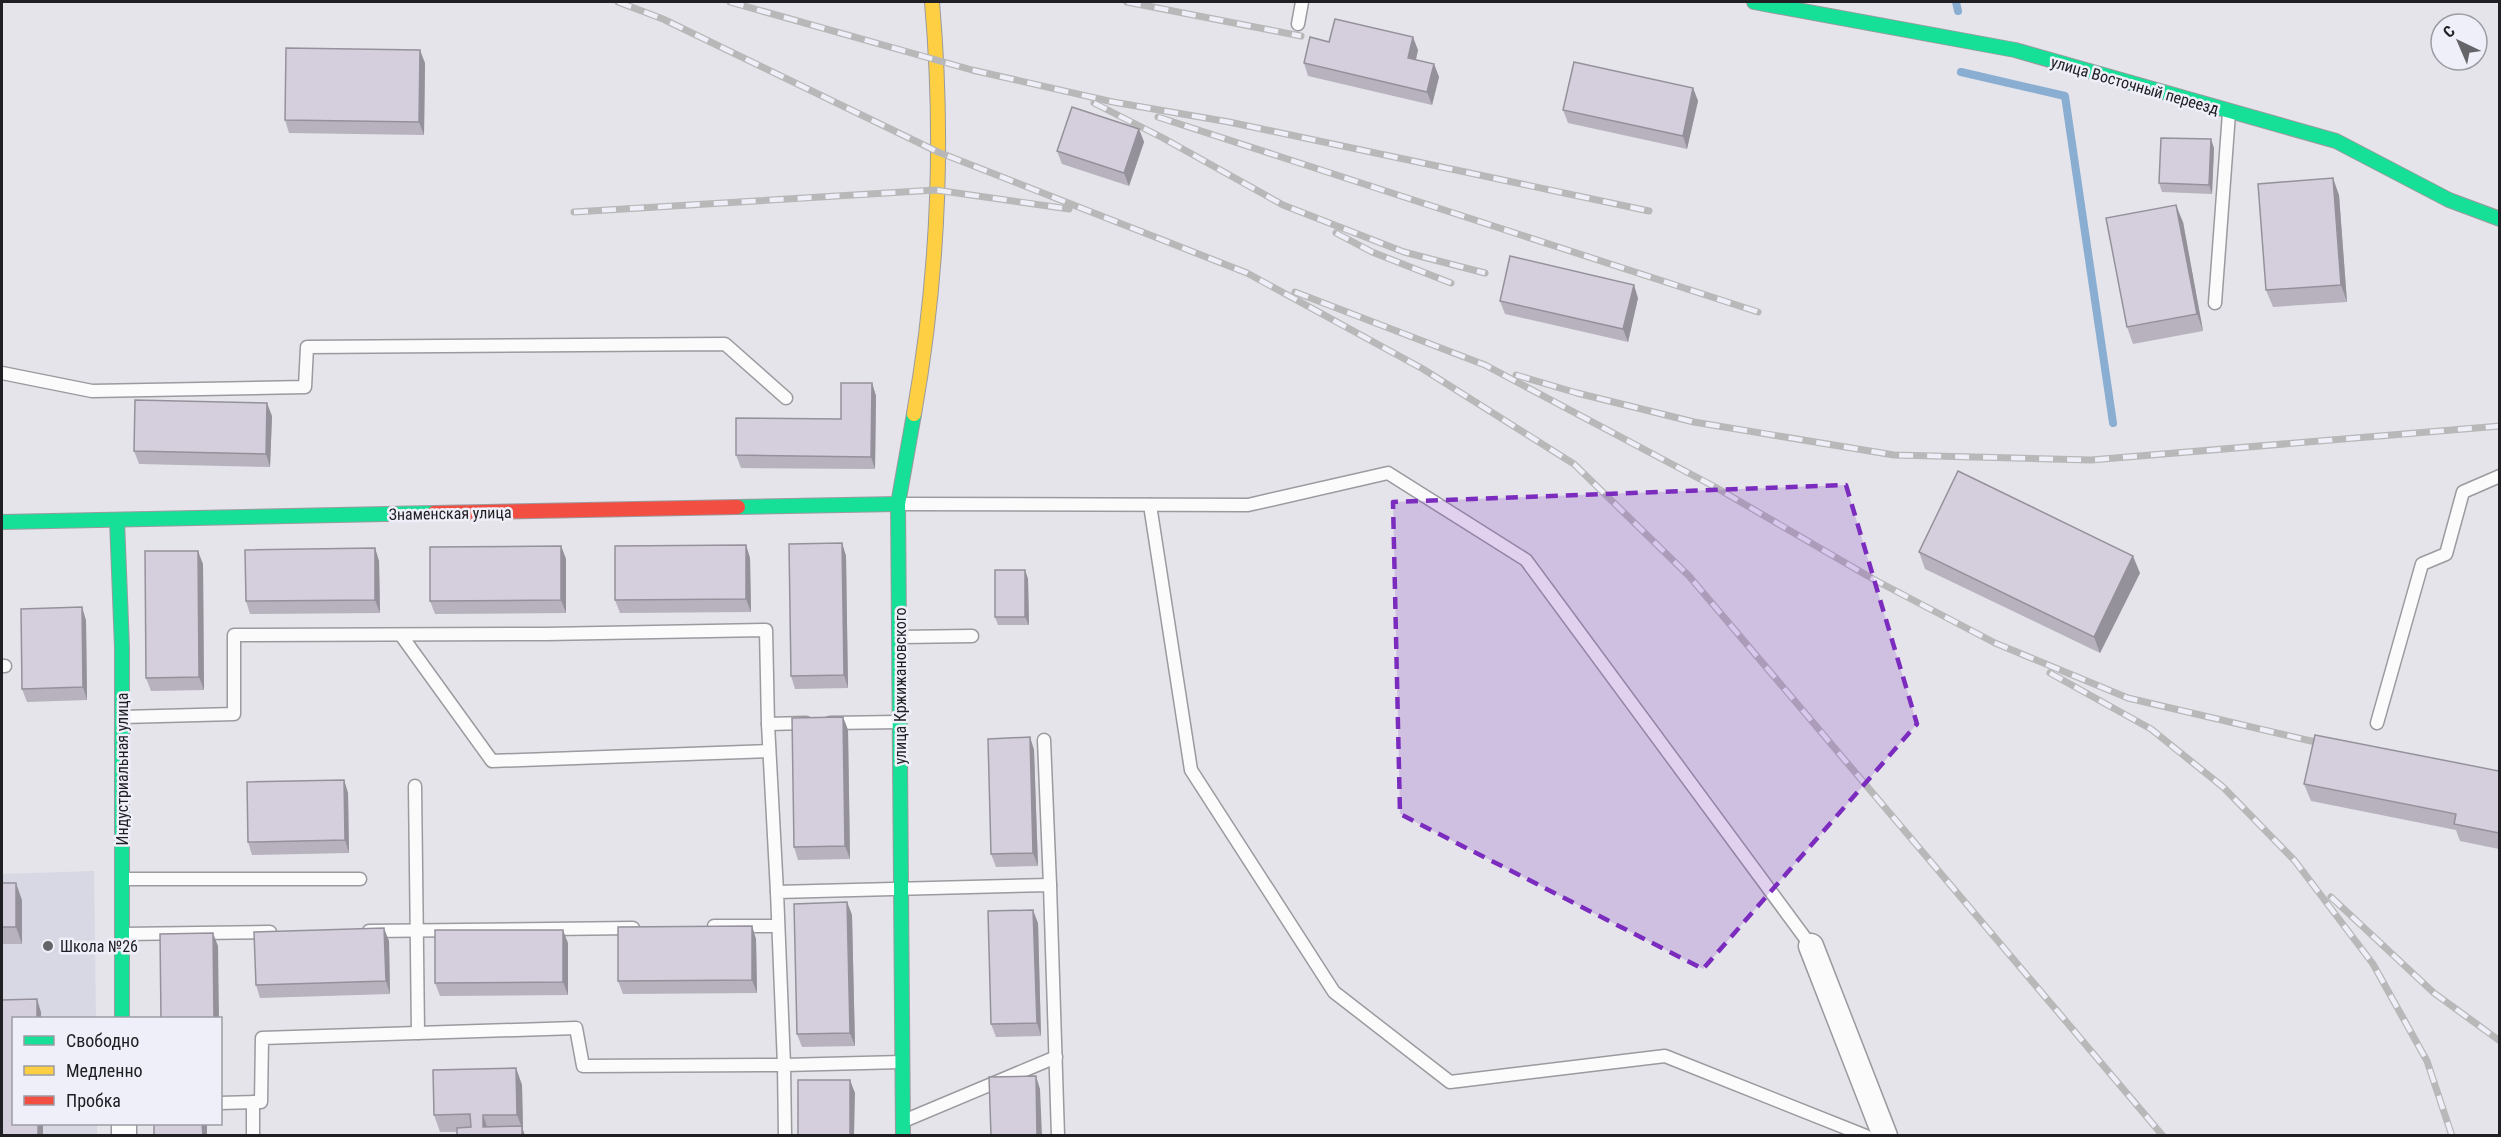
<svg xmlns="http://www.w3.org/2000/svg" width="2501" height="1137" viewBox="0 0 2501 1137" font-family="'Roboto Condensed',sans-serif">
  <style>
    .built { fill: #d8d8e4 }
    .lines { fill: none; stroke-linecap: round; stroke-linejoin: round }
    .stream { stroke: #8aadd2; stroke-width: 8 }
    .lane-casing { stroke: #9a9a9f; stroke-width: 15 }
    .street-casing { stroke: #9a9a9f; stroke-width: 27 }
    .fast-casing { stroke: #9a9a9f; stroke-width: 16 }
    .slow-casing { stroke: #9a9a9f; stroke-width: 16 }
    .jam-casing { stroke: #9a9a9f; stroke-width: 16 }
    .lane { stroke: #fbfbfc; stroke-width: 12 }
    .street { stroke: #fbfbfc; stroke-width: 24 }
    .fast { stroke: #16e098; stroke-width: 14 }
    .slow { stroke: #ffcf43; stroke-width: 14 }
    .jam { stroke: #f24e42; stroke-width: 14 }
    .rail-casing { stroke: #b8b8b9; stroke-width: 7 }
    .rail { stroke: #efeff9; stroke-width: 4.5; stroke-dasharray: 14; stroke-linecap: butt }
    .wall { fill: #b7b2be }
    .shaded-wall { fill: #95919b }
    .building { fill: #d5cfdd; stroke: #95919b; stroke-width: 1.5 }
    .marked { fill: #7b2cbf; fill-opacity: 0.2; stroke: #7b2cbf; stroke-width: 4.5; stroke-dasharray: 12 8; stroke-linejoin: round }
    .poi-dot { fill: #656569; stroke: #efeff9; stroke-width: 2 }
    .labels { text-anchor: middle; stroke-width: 5; stroke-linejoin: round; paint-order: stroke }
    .street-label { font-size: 16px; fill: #202024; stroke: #efeff9 }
    .poi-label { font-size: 16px; fill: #202024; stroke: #efeff9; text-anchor: start }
  </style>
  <rect width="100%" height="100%" fill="#e4e4ea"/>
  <polygon class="built" points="94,871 96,1018 14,1018 14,1124 97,1124 97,1135 2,1135 2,874"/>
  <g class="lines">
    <g class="stream">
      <polyline points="1956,2 1958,11"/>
      <polyline points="1961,72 2065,96 2113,423"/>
    </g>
    <g class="lane-casing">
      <g id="lane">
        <polyline points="1298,24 1302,2"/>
        <polyline points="2215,303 2229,113"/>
        <polyline points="2,373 92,391 305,387 307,347 725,344 786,398"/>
        <polyline points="900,504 1248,505 1388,473 1526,560 1811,946"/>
        <polyline points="1150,505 1191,770 1334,992 1450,1082 1665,1056 1866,1136"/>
        <polyline points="401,635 492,761 769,751"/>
        <polyline points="900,637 972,636"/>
        <polyline points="2,666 5,666"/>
        <polyline points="123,717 234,714 234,635 546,634 766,630 768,724 806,723"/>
        <polyline points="830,723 899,722"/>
        <polyline points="2377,723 2422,564 2446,554 2463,492 2500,476"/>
        <polyline points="768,724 777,892"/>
        <polyline points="1044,740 1050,885"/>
        <polyline points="415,786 418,1033"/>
        <polyline points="122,879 360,879"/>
        <polyline points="714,926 778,926"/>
        <polyline points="369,931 633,928"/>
        <polyline points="123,934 270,932"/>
        <polyline points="220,1103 261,1102 262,1038 576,1028 583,1066 784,1065 777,892 1050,885 1058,1136"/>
        <polyline points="906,1120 1056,1057"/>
        <polyline points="253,1136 253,1102"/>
        <polyline points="785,1136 784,1065 902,1062"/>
      </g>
    </g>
    <g class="street-casing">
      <g id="street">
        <polyline points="1811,946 1885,1136"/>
        <polyline points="124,1124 124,1136"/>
      </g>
    </g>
    <g class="fast-casing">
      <g id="fast">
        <polyline points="1754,2 2015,50 2336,141 2449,200 2500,219"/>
        <polyline points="738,507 898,504"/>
        <polyline points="117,520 122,648 122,1018"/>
        <polyline points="2,522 434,513"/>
        <polyline points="903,1136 898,504 914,414"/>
      </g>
    </g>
    <g class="slow-casing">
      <path id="slow" d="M 914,414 C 938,279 944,139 932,2"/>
    </g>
    <g class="jam-casing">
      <polyline id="jam" points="434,513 738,507"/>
    </g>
    <use href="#lane" class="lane"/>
    <use href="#street" class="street"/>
    <use href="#fast" class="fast"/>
    <use href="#slow" class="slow"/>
    <use href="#jam" class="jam"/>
    <g class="rail-casing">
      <g id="rail">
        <polyline points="618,2 663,19 938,152 1247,273 1423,369 1574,464 1689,576 2163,1136"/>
        <polyline points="730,2 972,70 1113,102 1229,122 1649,211"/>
        <polyline points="1127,2 1301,36"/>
        <polyline points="1094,103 1163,138 1283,205 1404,252 1485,273"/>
        <polyline points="1158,117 1758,312"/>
        <polyline points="574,212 936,190 1069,209"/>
        <polyline points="1336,233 1372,252 1451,283"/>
        <polyline points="1295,292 1485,365 1715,487 1873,579 1995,643 2128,698 2328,745"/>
        <polyline points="1516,375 1577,393 1694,422 1894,455 2091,460 2500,426"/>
        <polyline points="2050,673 2151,729 2223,787 2295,861 2373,964 2427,1061 2452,1136"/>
        <polyline points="2331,897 2434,993 2500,1041"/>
      </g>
    </g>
    <use href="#rail" class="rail"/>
  </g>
  <g class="wall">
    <polygon points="1329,42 1418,50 1416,60 1434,64 1439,77 1432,105 1308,76 1304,63"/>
    <polygon points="425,63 424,135 289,133 285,120"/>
    <polygon points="1693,88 1698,101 1687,149 1568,123 1563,110"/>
    <polygon points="1139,129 1144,142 1129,186 1062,164 1057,151"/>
    <polygon points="2214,148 2212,194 2162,192 2159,183"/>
    <polygon points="2339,195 2347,302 2273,307 2266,290"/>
    <polygon points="2183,222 2203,331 2133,344 2127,327"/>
    <polygon points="1638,298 1628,342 1505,314 1500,301"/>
    <polygon points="872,383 876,396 875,469 741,468 736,455 841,419"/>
    <polygon points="272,416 270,467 139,464 134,451"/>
    <polygon points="842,543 846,556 848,688 795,689 791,676"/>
    <polygon points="746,545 750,558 751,612 620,613 615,600"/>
    <polygon points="561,546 566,559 566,613 435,614 430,601"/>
    <polygon points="375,548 379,561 380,613 250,614 246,601"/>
    <polygon points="1919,552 2140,573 2100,653 1925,569"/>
    <polygon points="203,564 204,690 151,691 146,678"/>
    <polygon points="1025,570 1028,579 1029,625 998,625 995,617"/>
    <polygon points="86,620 87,700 27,702 22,689"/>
    <polygon points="843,717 848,730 850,859 798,860 794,847"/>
    <polygon points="1030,737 1034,750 1038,866 996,867 991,854"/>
    <polygon points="2499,771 2499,849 2460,841 2456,830 2311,801 2304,784"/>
    <polygon points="344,780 348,793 349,853 252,855 248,842"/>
    <polygon points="2,883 22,900 22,944 2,944"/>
    <polygon points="847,902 852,915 855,1046 802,1047 797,1034"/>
    <polygon points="1038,923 1041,1036 996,1037 991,1024"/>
    <polygon points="752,926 756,939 757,993 623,994 618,981"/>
    <polygon points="389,941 390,994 260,998 256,985"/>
    <polygon points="568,943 568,995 440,996 435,983"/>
    <polygon points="516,1068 522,1085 523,1130 525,1136 457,1136 457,1132 440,1132 434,1115"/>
  </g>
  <g class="shaded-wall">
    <polygon points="1413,37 1418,50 1413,71 1408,58"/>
    <polygon points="420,50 425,63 424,135 419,122"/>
    <polygon points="1434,64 1439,77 1432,105 1427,92"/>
    <polygon points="1693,88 1698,101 1687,149 1683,136"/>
    <polygon points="1139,129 1144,142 1129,186 1124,173"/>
    <polygon points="2211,139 2214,148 2212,194 2209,185"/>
    <polygon points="2333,178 2339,195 2347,302 2341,285"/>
    <polygon points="2176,205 2183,222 2203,331 2197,314"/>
    <polygon points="1634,285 1638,298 1628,342 1623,329"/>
    <polygon points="872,383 876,396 875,469 871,457"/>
    <polygon points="267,403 272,416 270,467 266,454"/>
    <polygon points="842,543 846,556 848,688 844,675"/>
    <polygon points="746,545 750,558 751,612 746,599"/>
    <polygon points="561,546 566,559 566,613 561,600"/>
    <polygon points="375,548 379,561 380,613 375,600"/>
    <polygon points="198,551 203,564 204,690 199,677"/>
    <polygon points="2133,556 2140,573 2100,653 2094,637"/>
    <polygon points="1025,570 1028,579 1029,625 1025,617"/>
    <polygon points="82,607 86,620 87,700 83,687"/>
    <polygon points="843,717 848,730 850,859 845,846"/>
    <polygon points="1030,737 1034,750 1038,866 1033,853"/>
    <polygon points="344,780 348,793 349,853 345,840"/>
    <polygon points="16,883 22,900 22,944 16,927"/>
    <polygon points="847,902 852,915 855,1046 850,1033"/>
    <polygon points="1033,910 1038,923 1041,1036 1037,1023"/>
    <polygon points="752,926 756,939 757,993 752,980"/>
    <polygon points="384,928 389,941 390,994 386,981"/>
    <polygon points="563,930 568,943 568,995 563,982"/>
    <polygon points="213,933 218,946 219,1018 214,1018"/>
    <polygon points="37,999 41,1012 41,1018 37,1018"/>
    <polygon points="516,1068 522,1085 523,1130 525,1136 522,1136 522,1128 517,1115"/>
    <polygon points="1036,1076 1040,1089 1042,1136 1037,1136"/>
    <polygon points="850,1080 855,1093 854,1136 850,1136"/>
    <polygon points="483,1115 489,1132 483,1127"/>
    <rect x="38" y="1124" width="5" height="12"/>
    <polygon points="202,1124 207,1124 207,1136 203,1136"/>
  </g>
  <g class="building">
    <polygon points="1335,19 1413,37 1408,58 1434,64 1427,92 1304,63 1310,37 1329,42"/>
    <polygon points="286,48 420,50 419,122 285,120"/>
    <polygon points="1574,62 1693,88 1683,136 1563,110"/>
    <polygon points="1072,107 1139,129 1124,173 1057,151"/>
    <polygon points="2161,138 2211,139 2209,185 2159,183"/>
    <polygon points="2333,178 2341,285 2266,290 2258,184"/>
    <polygon points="2176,205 2197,314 2127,327 2106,218"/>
    <polygon points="1510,256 1634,285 1623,329 1500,301"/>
    <polygon points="841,383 872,383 871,457 736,455 736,418 841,419"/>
    <polygon points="135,400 267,403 266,454 134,451"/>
    <polygon points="1958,471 2133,556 2094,637 1919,552"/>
    <polygon points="842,543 844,675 791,676 789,544"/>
    <polygon points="746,545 746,599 615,600 615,546"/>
    <polygon points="561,546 561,600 430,601 430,547"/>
    <polygon points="375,548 375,600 246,601 245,550"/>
    <polygon points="145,551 198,551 199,677 146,678"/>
    <rect x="995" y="570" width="30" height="47"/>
    <polygon points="82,607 83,687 22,689 21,609"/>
    <polygon points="843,717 845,846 794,847 792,718"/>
    <polygon points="2315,735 2499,771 2499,833 2454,824 2456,814 2304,784"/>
    <polygon points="1030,737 1033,853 991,854 988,739"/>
    <polygon points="344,780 345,840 248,842 247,782"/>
    <rect x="2" y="883" width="14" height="44"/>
    <polygon points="847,902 850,1033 797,1034 794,904"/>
    <polygon points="1033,910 1037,1023 991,1024 988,911"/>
    <polygon points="752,926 752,980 618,981 618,927"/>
    <polygon points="384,928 386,981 256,985 254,932"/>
    <polygon points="435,930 563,930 563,982 435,983"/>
    <polygon points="213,933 214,1018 161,1018 160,934"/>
    <polygon points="37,999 37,1018 14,1018 14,1124 38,1124 38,1136 2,1136 2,1000"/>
    <polygon points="516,1068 517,1115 483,1115 483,1127 522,1126 522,1136 457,1136 457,1128 471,1127 470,1114 434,1115 433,1070"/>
    <polygon points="1036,1076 1037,1136 991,1136 989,1077"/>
    <rect x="798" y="1080" width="52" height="56"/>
    <polygon points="154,1124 202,1124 203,1136 154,1136"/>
  </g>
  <path class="marked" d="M 1846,485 L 1917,724 L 1703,969 L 1400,814 L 1393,502 Z"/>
  <circle class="poi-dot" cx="48" cy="946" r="6"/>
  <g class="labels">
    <g class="street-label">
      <text transform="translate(2135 85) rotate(16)" y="6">улица Восточный переезд</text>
      <text transform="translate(450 513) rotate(-1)" y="6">Знаменская улица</text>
      <text transform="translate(900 686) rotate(-90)" y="6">улица Кржижановского</text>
      <text transform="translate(122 769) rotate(-90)" y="6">Индустриальная улица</text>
    </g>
    <g class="poi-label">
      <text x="60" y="952">Школа №26</text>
    </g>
  </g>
  <rect width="2501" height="1137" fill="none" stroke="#202024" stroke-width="6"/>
  <rect x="12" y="1017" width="210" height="108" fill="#efeff9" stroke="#9c9ca4" stroke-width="1.5"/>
  <rect x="24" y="1036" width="30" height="9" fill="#16e098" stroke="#9c9ca4" stroke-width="1.5"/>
  <text x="66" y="1047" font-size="18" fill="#202024">Свободно</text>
  <rect x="24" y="1066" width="30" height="9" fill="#ffcf43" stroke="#9c9ca4" stroke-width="1.5"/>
  <text x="66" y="1077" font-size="18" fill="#202024">Медленно</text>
  <rect x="24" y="1096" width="30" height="9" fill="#f24e42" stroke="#9c9ca4" stroke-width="1.5"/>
  <text x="66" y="1107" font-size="18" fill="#202024">Пробка</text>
  <g transform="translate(2459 42) rotate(316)"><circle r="28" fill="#efeff9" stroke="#9c9ca4" stroke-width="1.5"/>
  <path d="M0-4.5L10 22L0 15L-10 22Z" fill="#656569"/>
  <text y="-9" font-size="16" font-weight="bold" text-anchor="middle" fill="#202024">С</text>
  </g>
</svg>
